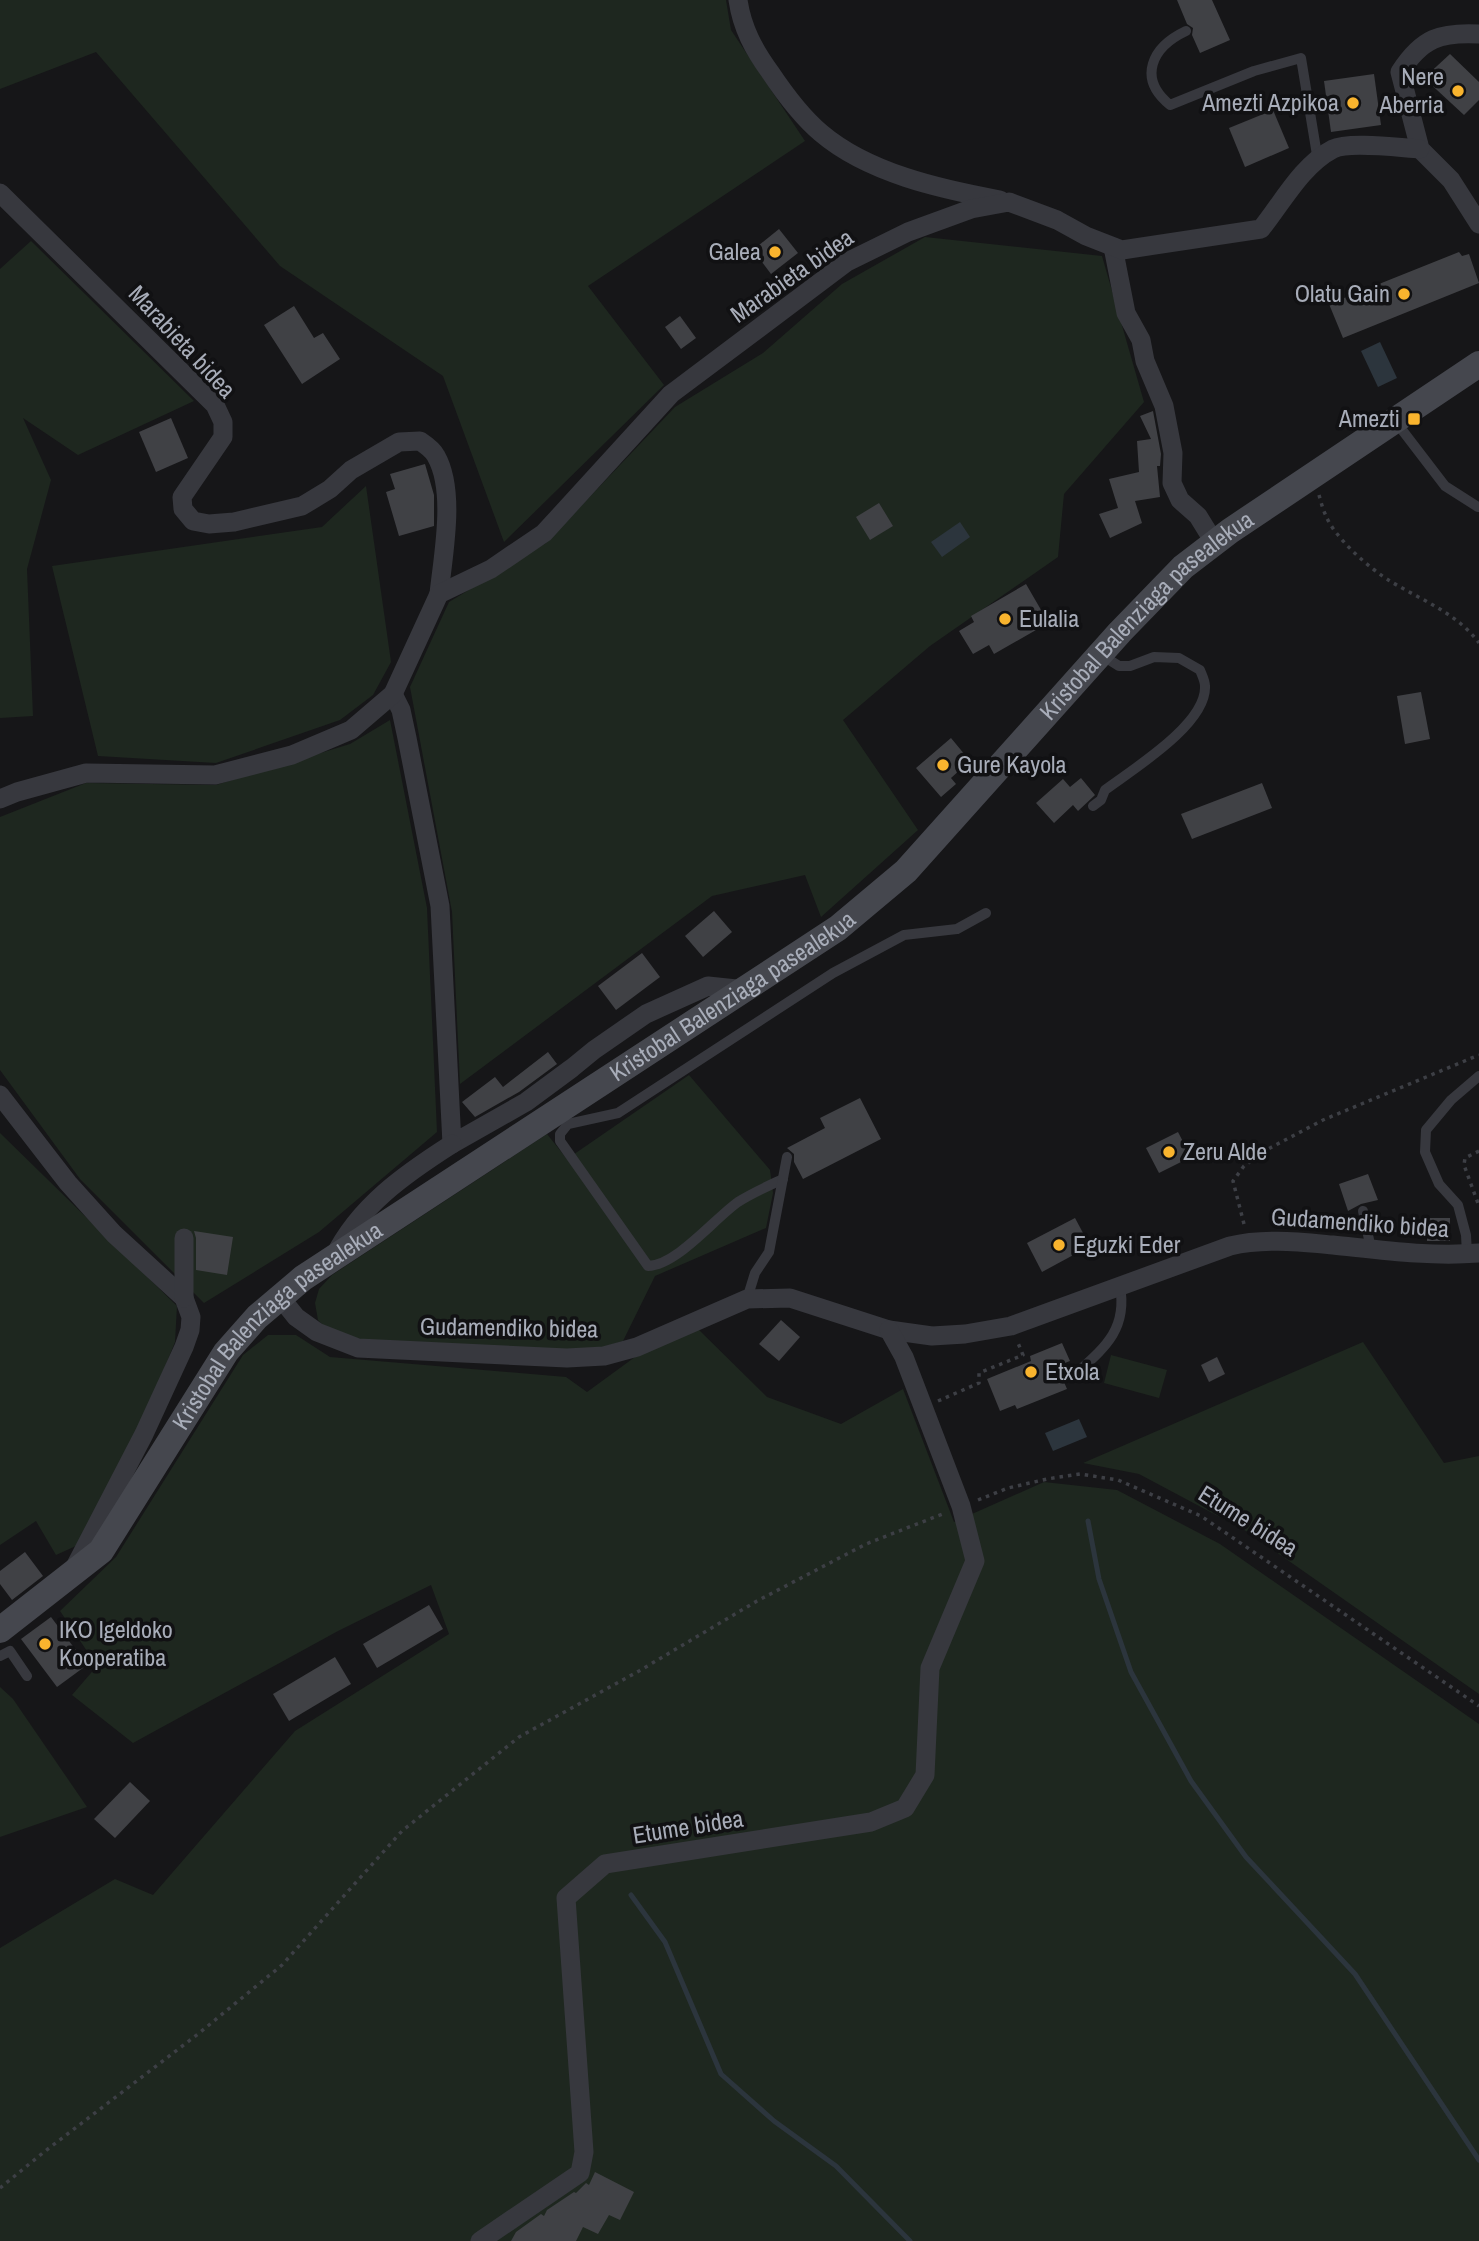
<svg xmlns="http://www.w3.org/2000/svg" width="1479" height="2241" viewBox="0 0 1479 2241" font-family="'Archivo Narrow',sans-serif">
  <style>
    .green { fill: #1e271f }
    .water { fill: #2c353d }
    .lines { fill: none; stroke-linecap: round; stroke-linejoin: round }
    .stream { stroke: #2c353d; stroke-width: 5 }
    .building { fill: #404145 }
    .path { stroke: #3d3f45; stroke-width: 3.5; stroke-dasharray: 3.5 5; stroke-linecap: butt }
    .lane { stroke: #37383e; stroke-width: 10 }
    .street { stroke: #37383e; stroke-width: 19 }
    .secondary { stroke: #45474e; stroke-width: 26 }
    .poi-dot { fill: #f9b42e; stroke: #111113; stroke-width: 2.5 }
    .labels { text-anchor: middle; stroke-width: 7; stroke-linejoin: round; paint-order: stroke }
    .poi-label { font-size: 24px; fill: #a8adb9; stroke: #111113; text-anchor: start }
    .street-label { font-size: 24px; fill: #a8adb9; stroke: #111113 }
  </style>
  <rect width="100%" height="100%" fill="#161618"/>
  <g class="green">
    <polygon points="0,0 726,0 731,30 805,141 588,286 664,385 504,542 443,376 280,266 96,52 0,89"/>
    <polygon points="925,237 1102,256 1144,402 1064,494 1058,557 930,646 843,720 918,830 821,917 805,875 712,896 460,1084 452,912 410,687 449,602 546,543 675,407 763,353 842,284"/>
    <polygon points="31,241 194,401 78,455 23,418 51,480 27,569 33,716 0,718 0,269"/>
    <polygon points="366,486 391,662 373,695 340,720 216,763 98,756 52,566 322,527"/>
    <polygon points="390,720 427,908 437,1132 319,1232 204,1303 80,1179 0,1070 0,817 86,783 216,785 350,744"/>
    <polygon points="689,1075 770,1170 773,1193 766,1228 655,1276 623,1341 600,1348 559,1350 364,1340 327,1330 318,1320 315,1303 319,1289 332,1275 547,1134 567,1159"/>
    <polygon points="0,1133 177,1306 175,1342 146,1413 78,1545 56,1555 36,1521 0,1545"/>
    <polygon points="698,1329 767,1397 841,1424 903,1389 954,1522 1044,1482 1117,1490 1220,1544 1479,1724 1479,2241 0,2241 0,1948 115,1879 153,1895 295,1731 449,1634 431,1585 338,1631 133,1743 72,1695 97,1666 60,1611 116,1557 243,1355 268,1335 296,1335 330,1357 566,1377 587,1392 635,1357"/>
    <polygon points="1363,1342 1444,1463 1479,1456 1479,1694 1246,1531 1139,1474 1083,1463"/>
    <polygon points="1111,1355 1167,1370 1159,1398 1104,1383"/>
    <polygon points="0,1687 13,1699 87,1807 0,1837"/>
  </g>
  <g class="water">
    <polygon points="1380,342 1397,378 1378,387 1361,351"/>
    <polygon points="960,522 970,537 942,557 931,542"/>
    <polygon points="1079,1419 1087,1437 1053,1451 1045,1433"/>
  </g>
  <g class="lines">
    <g class="stream">
      <polyline points="1088,1521 1099,1579 1131,1672 1191,1781 1246,1857 1355,1974 1479,2160"/>
      <polyline points="631,1895 665,1942 721,2074 774,2121 836,2166 910,2241"/>
    </g>
  </g>
  <g class="building">
    <polygon points="1177,0 1212,0 1230,40 1200,53 1192,35 1193,28 1187,24"/>
    <polygon points="1450,54 1479,82 1479,100 1464,115 1424,78"/>
    <polygon points="1374,74 1381,125 1331,132 1324,81"/>
    <polygon points="1273,110 1289,148 1245,167 1229,128"/>
    <polygon points="779,229 798,253 771,274 753,250"/>
    <polygon points="1459,252 1462,256 1469,254 1479,283 1343,338 1329,304"/>
    <polygon points="294,306 314,338 323,333 340,359 302,384 264,325"/>
    <polygon points="680,316 696,338 681,349 665,327"/>
    <polygon points="1153,411 1161,454 1160,466 1157,466 1160,497 1135,501 1142,523 1110,538 1099,514 1118,508 1109,479 1139,472 1137,441 1151,439 1140,416"/>
    <polygon points="171,418 188,458 156,472 139,432"/>
    <polygon points="425,464 434,495 434,526 399,536 386,492 395,489 390,474"/>
    <polygon points="879,503 893,526 870,540 856,517"/>
    <polygon points="1026,584 1044,615 1031,623 1036,630 994,654 989,645 973,654 959,631 974,622 971,616"/>
    <polygon points="1421,692 1430,739 1405,744 1397,696"/>
    <polygon points="951,738 970,761 951,778 956,784 941,797 916,768"/>
    <polygon points="1081,778 1095,795 1078,811 1073,805 1054,823 1036,803 1063,779 1070,787"/>
    <polygon points="1262,783 1272,808 1192,839 1181,814"/>
    <polygon points="714,911 732,932 703,957 685,936"/>
    <polygon points="642,953 660,977 616,1010 598,986"/>
    <polygon points="548,1052 557,1064 519,1092 475,1117 462,1102 495,1077 503,1087"/>
    <polygon points="860,1098 881,1139 803,1179 794,1162 794,1154 787,1148 825,1128 820,1118"/>
    <polygon points="1178,1132 1191,1157 1159,1173 1146,1148"/>
    <polygon points="1368,1174 1378,1200 1361,1204 1348,1211 1339,1184"/>
    <polygon points="1075,1218 1090,1246 1042,1272 1027,1243"/>
    <rect x="1427" y="1218" width="23" height="23"/>
    <polygon points="194,1231 233,1237 227,1275 196,1270 196,1238"/>
    <polygon points="781,1320 800,1337 779,1361 759,1344"/>
    <polygon points="1062,1343 1070,1361 1057,1366 1067,1389 1017,1409 1015,1405 1000,1411 987,1379 1031,1361 1030,1356"/>
    <polygon points="1217,1357 1225,1374 1209,1382 1201,1365"/>
    <polygon points="25,1552 43,1576 12,1600 0,1584 0,1571"/>
    <polygon points="429,1605 443,1629 377,1668 363,1644"/>
    <polygon points="51,1617 87,1665 57,1687 21,1639"/>
    <polygon points="335,1657 351,1684 289,1721 273,1694"/>
    <polygon points="130,1782 150,1801 115,1838 94,1819"/>
    <polygon points="595,2172 634,2192 620,2220 609,2215 598,2234 583,2227 576,2241 511,2241 516,2232 541,2214 544,2216 547,2210 574,2192 576,2193 586,2183 589,2185"/>
  </g>
  <g class="lines">
    <g class="path">
      <path d="M 1319,495 C 1321,502 1323,510 1326,516 C 1335,538 1370,569 1390,581 C 1421,600 1457,613 1479,643"/>
      <polyline points="1479,1151 1465,1158 1464,1165 1479,1206"/>
      <polyline points="1244,1224 1233,1181 1244,1166 1270,1148 1323,1120 1479,1055"/>
      <polyline points="938,1401 979,1383 979,1373 1023,1355 1018,1343"/>
      <polyline points="978,1500 1008,1488 1047,1479 1080,1474 1118,1480 1201,1516 1479,1706"/>
      <polyline points="0,2188 44,2152 198,2034 282,1965 402,1831 519,1737 639,1671 757,1601 866,1544 945,1513"/>
    </g>
    <g class="lane">
      <path d="M 1186,31 C 1152,47 1137,78 1170,105 L 1254,71 L 1301,58 L 1318,161"/>
      <polyline points="1396,422 1445,486 1478,507"/>
      <path d="M 1093,806 L 1101,800 L 1105,790 C 1133,769 1207,724 1205,686 C 1205,681 1202,675 1200,670 L 1179,658 L 1154,657 L 1130,666 L 1119,666 L 1100,654"/>
      <path d="M 783,1179 C 768,1186 752,1193 738,1202 C 714,1219 677,1265 648,1266 L 560,1141 L 560,1134 L 568,1124 L 618,1113 L 833,973 L 904,935 L 957,929 L 986,913"/>
      <polyline points="1363,1211 1371,1249"/>
      <polyline points="1467,1254 1466,1235 1458,1205 1439,1184 1425,1152 1426,1130 1451,1100 1479,1076"/>
      <polyline points="747,1299 755,1273 769,1252 787,1157"/>
      <path d="M 1072,1377 C 1103,1349 1128,1331 1120,1286"/>
      <polyline points="0,1656 10,1651 27,1676"/>
    </g>
    <g class="street">
      <path d="M 738,0 C 742,28 754,50 770,72 C 784,93 802,117 821,133 C 868,173 940,189 1000,200"/>
      <path d="M 1479,34 C 1440,32 1422,38 1400,72 L 1420,149 L 1451,180 L 1479,224"/>
      <path d="M 0,193 L 215,405 L 223,422 L 223,437 L 182,497 L 183,509 L 193,521 L 209,524 L 234,522 L 302,506 L 330,489 L 351,470 L 399,442 L 420,441 C 426,445 433,450 436,456 C 456,491 443,555 439,594"/>
      <polyline points="1113,247 1126,313 1141,340 1145,361 1164,406 1173,453 1172,483 1180,500 1198,516 1214,542"/>
      <polyline points="393,694 401,710 407,738 440,906 452,1144 526,1102 572,1068 594,1050 646,1014 708,986 746,990"/>
      <path d="M 0,799 L 17,792 L 86,773 L 215,775 L 292,755 L 351,730 L 393,694 L 439,594 L 491,569 L 544,533 L 671,394 L 847,262 L 908,232 L 971,209 L 1009,202 L 1057,220 L 1086,236 L 1122,250 L 1261,229 C 1282,203 1302,165 1333,149 C 1349,141 1401,148 1420,149"/>
      <polyline points="0,1095 68,1183 114,1234 184,1298 191,1317 190,1330 184,1347 144,1434 76,1565"/>
      <polyline points="184,1238 184,1298"/>
      <path d="M 334,1257 C 359,1206 405,1174 452,1144"/>
      <path d="M 280,1297 L 296,1317 L 317,1332 L 358,1348 L 567,1358 L 604,1356 L 637,1347 L 747,1299 L 790,1298 L 889,1330 L 932,1336 L 965,1334 L 1011,1326 L 1230,1246 C 1264,1238 1299,1242 1333,1245 C 1381,1250 1430,1257 1479,1253"/>
      <polyline points="480,2241 580,2173 584,2152 566,1898 605,1864 871,1822 905,1808 925,1775 930,1668 975,1561 961,1506 904,1357 889,1330"/>
    </g>
    <path class="secondary" id="s1" d="M 0,1630 L 101,1551 L 226,1352 L 257,1317 L 303,1278 L 838,928 L 906,871 L 1120,632 L 1183,567 L 1230,531 L 1479,364"/>
  </g>
  <g class="poi-dot">
    <circle cx="1458" cy="91" r="7"/>
    <circle cx="1353" cy="103" r="7"/>
    <circle cx="775" cy="252" r="7"/>
    <circle cx="1404" cy="294" r="7"/>
    <rect x="1407" y="412" width="14" height="14" rx="3.5"/>
    <circle cx="1005" cy="619" r="7"/>
    <circle cx="943" cy="765" r="7"/>
    <circle cx="1169" cy="1152" r="7"/>
    <circle cx="1059" cy="1245" r="7"/>
    <circle cx="1031" cy="1372" r="7"/>
    <circle cx="45" cy="1644" r="7"/>
  </g>
  <g class="labels">
    <g class="poi-label">
      <text x="1444" y="85" text-anchor="end">Nere<tspan x="1444" dy="28">Aberria</tspan></text>
      <text x="1339" y="111" text-anchor="end">Amezti Azpikoa</text>
      <text x="761" y="260" text-anchor="end">Galea</text>
      <text x="1390" y="302" text-anchor="end">Olatu Gain</text>
      <text x="1400" y="427" text-anchor="end">Amezti</text>
      <text x="1019" y="627">Eulalia</text>
      <text x="957" y="773">Gure Kayola</text>
      <text x="1183" y="1160">Zeru Alde</text>
      <text x="1073" y="1253">Eguzki Eder</text>
      <text x="1045" y="1380">Etxola</text>
      <text x="59" y="1638">IKO Igeldoko<tspan x="59" dy="28">Kooperatiba</tspan></text>
    </g>
    <g class="street-label">
      <text transform="translate(792 276) rotate(-35)" y="8">Marabieta bidea</text>
      <text transform="translate(182 342) rotate(47)" y="8">Marabieta bidea</text>
      <text dy="8" stroke="none"><textPath href="#s1" startOffset="1550">Kristobal Balenziaga pasealekua</textPath></text>
      <text dy="8" stroke="none"><textPath href="#s1" startOffset="984">Kristobal Balenziaga pasealekua</textPath></text>
      <text transform="translate(1360 1223) rotate(4)" y="8">Gudamendiko bidea</text>
      <text transform="translate(509 1328) rotate(1)" y="8">Gudamendiko bidea</text>
      <text dy="8" stroke="none"><textPath href="#s1" startOffset="418">Kristobal Balenziaga pasealekua</textPath></text>
      <text transform="translate(1248 1521) rotate(32)" y="8">Etume bidea</text>
      <text transform="translate(688 1827) rotate(-9)" y="8">Etume bidea</text>
    </g>
  </g>
</svg>
